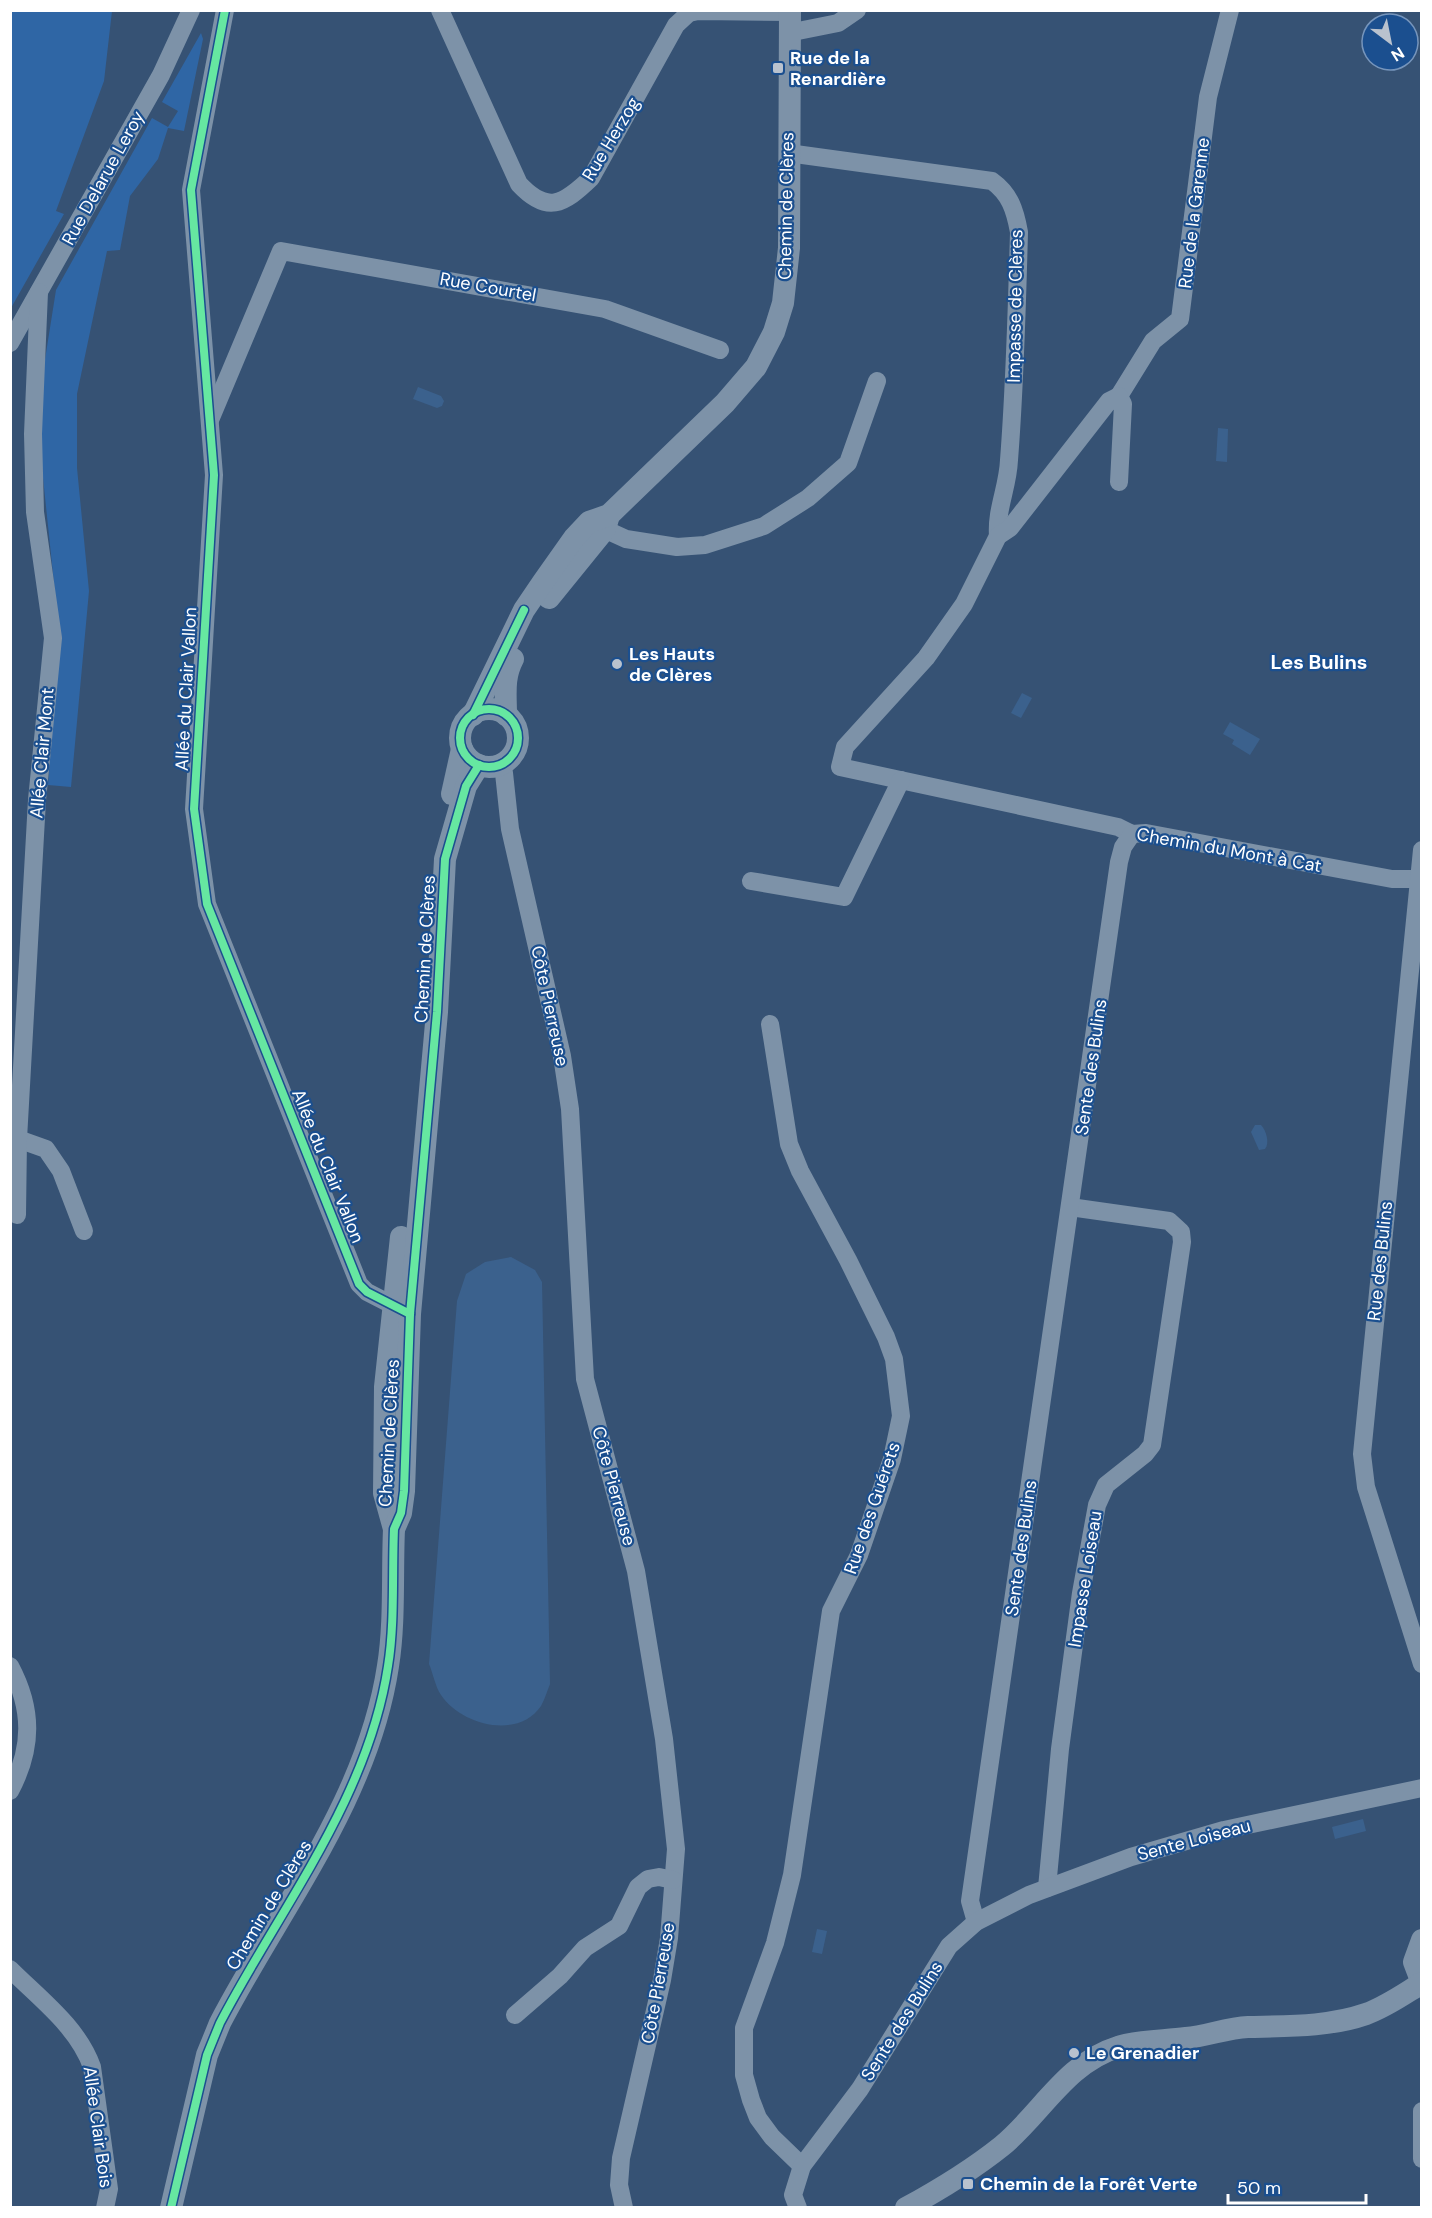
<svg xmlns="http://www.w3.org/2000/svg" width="1432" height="2218" viewBox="0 0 1432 2218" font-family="'DM Sans',sans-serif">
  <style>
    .green { fill: #2f66a5 }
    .water { fill: #3b618d }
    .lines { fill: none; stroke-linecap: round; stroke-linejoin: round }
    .minor { stroke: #7d92a8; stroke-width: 18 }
    .tertiary { stroke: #7d92a8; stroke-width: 22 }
    .cycleway-casing { stroke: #1b4f8f; stroke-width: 11 }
    .cycleway { stroke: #66e7a1; stroke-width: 8 }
    .poi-dot { fill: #b9c2ce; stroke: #1b4f8f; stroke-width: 2 }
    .labels { text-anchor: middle; stroke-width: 4.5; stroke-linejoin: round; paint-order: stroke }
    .poi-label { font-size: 18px; font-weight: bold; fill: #fff; stroke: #1b4f8f; text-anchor: start }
    .street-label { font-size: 18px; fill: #fff; stroke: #1b4f8f }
    .neighbourhood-label { font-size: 20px; font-weight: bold; fill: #fff; stroke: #1b4f8f }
  </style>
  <rect width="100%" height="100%" fill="#365274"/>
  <g class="green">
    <polygon points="11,10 112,11 104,81 56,211 64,214 11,308"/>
    <polygon points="201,33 203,39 184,131 168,128 158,159 130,196 120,250 107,251 77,394 77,468 89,591 71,787 48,785 56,680 58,622 39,439 40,391 56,290 152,118 168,127 178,111 162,102"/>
  </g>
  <g class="water">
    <polygon points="418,387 441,396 444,401 442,406 437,408 413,399"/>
    <polygon points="1218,428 1228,429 1227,462 1216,461"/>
    <polygon points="1022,693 1032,698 1021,718 1011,713"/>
    <polygon points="1230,722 1260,739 1250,755 1232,744 1234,740 1223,734"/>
    <path d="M 1255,1125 L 1261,1125 C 1266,1130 1270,1143 1265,1149 L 1259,1150 L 1251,1132 Z"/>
    <path d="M 511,1257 L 535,1270 L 542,1282 L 550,1684 C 547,1691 545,1699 541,1706 C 518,1740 461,1725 441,1695 C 435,1686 433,1673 429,1664 L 457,1301 L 466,1274 L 485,1262 Z"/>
    <polygon points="1363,1819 1366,1831 1335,1839 1332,1827"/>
    <polygon points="817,1929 827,1931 822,1954 812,1952"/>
  </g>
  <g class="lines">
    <g class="minor">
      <polyline points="225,10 191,190 214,475 194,809 207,904 359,1284 367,1292 406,1312"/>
      <path d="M 440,10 L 519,184 C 547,214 563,205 591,178 L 676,25 L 689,13 L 698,11 L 790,12"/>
      <polyline points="788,33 838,23 857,10"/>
      <path d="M 788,153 L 992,181 C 1010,194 1015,210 1019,232 C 1017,308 1015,384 1009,460 C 1008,487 996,509 998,536"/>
      <polyline points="10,343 161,75 191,10"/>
      <polyline points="1119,396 1153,341 1180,319 1208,97 1230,10"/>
      <polyline points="210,420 281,251 605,309 720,350"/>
      <polyline points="1119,482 1123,404 1119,396 1109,401 1010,528 998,536 964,604 926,658 845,747 840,767 1118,827 1132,834 1146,833 1392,879 1418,879"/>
      <polyline points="593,524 626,539 677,547 705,545 764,526 808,498 848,463 877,381"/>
      <polyline points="499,765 504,773 510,829 562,1056 570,1109 585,1379 636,1571 664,1739 676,1849 669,1938 662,1980 621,2158 619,2185 624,2208"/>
      <polyline points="1422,850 1362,1454 1366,1487 1422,1664"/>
      <polyline points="751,881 844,897 901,780"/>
      <polyline points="770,1024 789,1144 800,1171 848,1260 886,1337 894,1359 901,1416 892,1459 859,1555 831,1611 792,1875 775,1943 744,2028 744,2075 751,2100 758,2118 772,2137 802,2166"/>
      <polyline points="18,1139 46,1149 61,1171 84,1231"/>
      <polyline points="17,1215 18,1139 37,800 53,638 35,512 33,434 39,292"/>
      <path d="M 10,1666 C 33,1709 33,1748 10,1791"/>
      <polyline points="1047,1888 1060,1749 1081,1593 1097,1505 1106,1485 1145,1454 1152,1445 1182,1242 1181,1232 1169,1221 1070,1207"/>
      <polyline points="976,1922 970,1901 1119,862 1123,847 1132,834"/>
      <path d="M 10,1969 C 40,1999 78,2027 92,2067 L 109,2189 L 105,2208"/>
      <polyline points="515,2015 560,1976 585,1948 619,1926 638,1887 648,1879 659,1877 673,1880"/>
      <polyline points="1422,2111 1422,2159"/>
      <polyline points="798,2208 793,2195 802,2166 860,2089 949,1946 976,1922 1029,1895 1131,1857 1224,1830 1422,1788"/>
    </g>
    <g class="tertiary">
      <polyline points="549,598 605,529 609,515"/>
      <circle cx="489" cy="738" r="29"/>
      <polyline points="473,715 524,610 543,582 574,538 589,522 609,515 725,403 756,367 774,332 783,303 789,248 790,10"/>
      <path d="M 506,715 C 506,694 503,678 513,659"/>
      <polyline points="452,794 462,749"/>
      <polyline points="394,1529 384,1493 385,1387 401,1237"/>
      <polyline points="1422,1940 1414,1962 1422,1983"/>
      <path d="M 171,2208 L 207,2055 L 220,2023 C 280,1908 368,1799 388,1666 C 395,1623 392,1573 394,1529 L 401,1513 L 404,1491 L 410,1314 L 437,1012 L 445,859 L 466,786 L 479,765"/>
      <path d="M 906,2208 C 939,2190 972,2170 1002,2146 C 1041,2114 1066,2063 1118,2047 C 1139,2040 1164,2041 1186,2038 C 1207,2036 1227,2028 1248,2027 C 1287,2026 1329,2027 1366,2014 C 1386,2007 1404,1994 1422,1983"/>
    </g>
    <g class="cycleway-casing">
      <g id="cycleway">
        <polyline points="225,10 191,190 214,475 194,809 207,904 359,1284 367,1292 410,1314"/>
        <circle cx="489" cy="738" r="29"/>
        <polyline points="473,715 524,610"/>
        <path d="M 171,2208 L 207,2055 L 220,2023 C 280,1908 368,1799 388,1666 C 395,1623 392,1573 394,1529 L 401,1513 L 404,1491 L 410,1314 L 437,1012 L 445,859 L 466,786 L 479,765"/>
      </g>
    </g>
    <use href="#cycleway" class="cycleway"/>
  </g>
  <g class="poi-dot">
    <rect x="772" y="62" width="12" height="12" rx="3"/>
    <circle cx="617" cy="664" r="6"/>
    <circle cx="1074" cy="2053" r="6"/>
    <rect x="962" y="2178" width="12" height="12" rx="3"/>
  </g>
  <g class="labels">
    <g class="poi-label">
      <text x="790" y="64">Rue de la<tspan x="790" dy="21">Renardière</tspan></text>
      <text x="629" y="660">Les Hauts<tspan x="629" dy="21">de Clères</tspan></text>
      <text x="1086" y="2059">Le Grenadier</text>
      <text x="980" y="2190">Chemin de la Forêt Verte</text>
    </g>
    <g class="street-label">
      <text transform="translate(611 139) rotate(-59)" y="6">Rue Herzog</text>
      <text transform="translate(103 178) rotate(-61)" y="6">Rue Delarue Leroy</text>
      <text transform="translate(786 206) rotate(-89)" y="6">Chemin de Clères</text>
      <text transform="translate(1194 213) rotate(-83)" y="6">Rue de la Garenne</text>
      <text transform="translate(488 287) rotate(10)" y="6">Rue Courtel</text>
      <text transform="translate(1015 306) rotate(-89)" y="6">Impasse de Clères</text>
      <text transform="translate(186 689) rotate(-87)" y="6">Allée du Clair Vallon</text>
      <text transform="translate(42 753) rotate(-85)" y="6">Allée Clair Mont</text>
      <text transform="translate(1229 850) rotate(10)" y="6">Chemin du Mont à Cat</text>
      <text transform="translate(425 949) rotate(-87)" y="6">Chemin de Clères</text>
      <text transform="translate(550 1006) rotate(78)" y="6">Côte Pierreuse</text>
      <text transform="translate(1091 1067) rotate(-82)" y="6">Sente des Bulins</text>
      <text transform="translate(328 1166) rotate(68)" y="6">Allée du Clair Vallon</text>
      <text transform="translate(1380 1261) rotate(-84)" y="6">Rue des Bulins</text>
      <text transform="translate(389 1433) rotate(-87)" y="6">Chemin de Clères</text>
      <text transform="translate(614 1486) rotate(75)" y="6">Côte Pierreuse</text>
      <text transform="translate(872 1508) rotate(-71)" y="6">Rue des Guérets</text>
      <text transform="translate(1021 1548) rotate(-82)" y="6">Sente des Bulins</text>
      <text transform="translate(1085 1579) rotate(-81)" y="6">Impasse Loiseau</text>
      <text transform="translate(1194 1840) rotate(-15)" y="6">Sente Loiseau</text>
      <text transform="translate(269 1905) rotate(-59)" y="6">Chemin de Clères</text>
      <text transform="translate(658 1983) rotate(-80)" y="6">Côte Pierreuse</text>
      <text transform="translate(902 2021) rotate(-58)" y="6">Sente des Bulins</text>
      <text transform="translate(98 2127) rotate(82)" y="6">Allée Clair Bois</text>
    </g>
    <g class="neighbourhood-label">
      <text x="1319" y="669">Les Bulins</text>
    </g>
  </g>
  <rect width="1432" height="2218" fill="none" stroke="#ffffff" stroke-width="24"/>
  <g transform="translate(1390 42) rotate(148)"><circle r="28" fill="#1b4f8f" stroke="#7695bc" stroke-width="1.5"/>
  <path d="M0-4.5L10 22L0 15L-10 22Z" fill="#b9c2ce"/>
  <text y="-9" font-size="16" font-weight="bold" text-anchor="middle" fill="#ffffff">N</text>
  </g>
  <path d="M1228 2194v9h138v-9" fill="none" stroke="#ffffff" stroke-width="3"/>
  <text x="1237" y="2194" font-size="18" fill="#ffffff" stroke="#1b4f8f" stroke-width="4.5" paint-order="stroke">50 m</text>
</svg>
